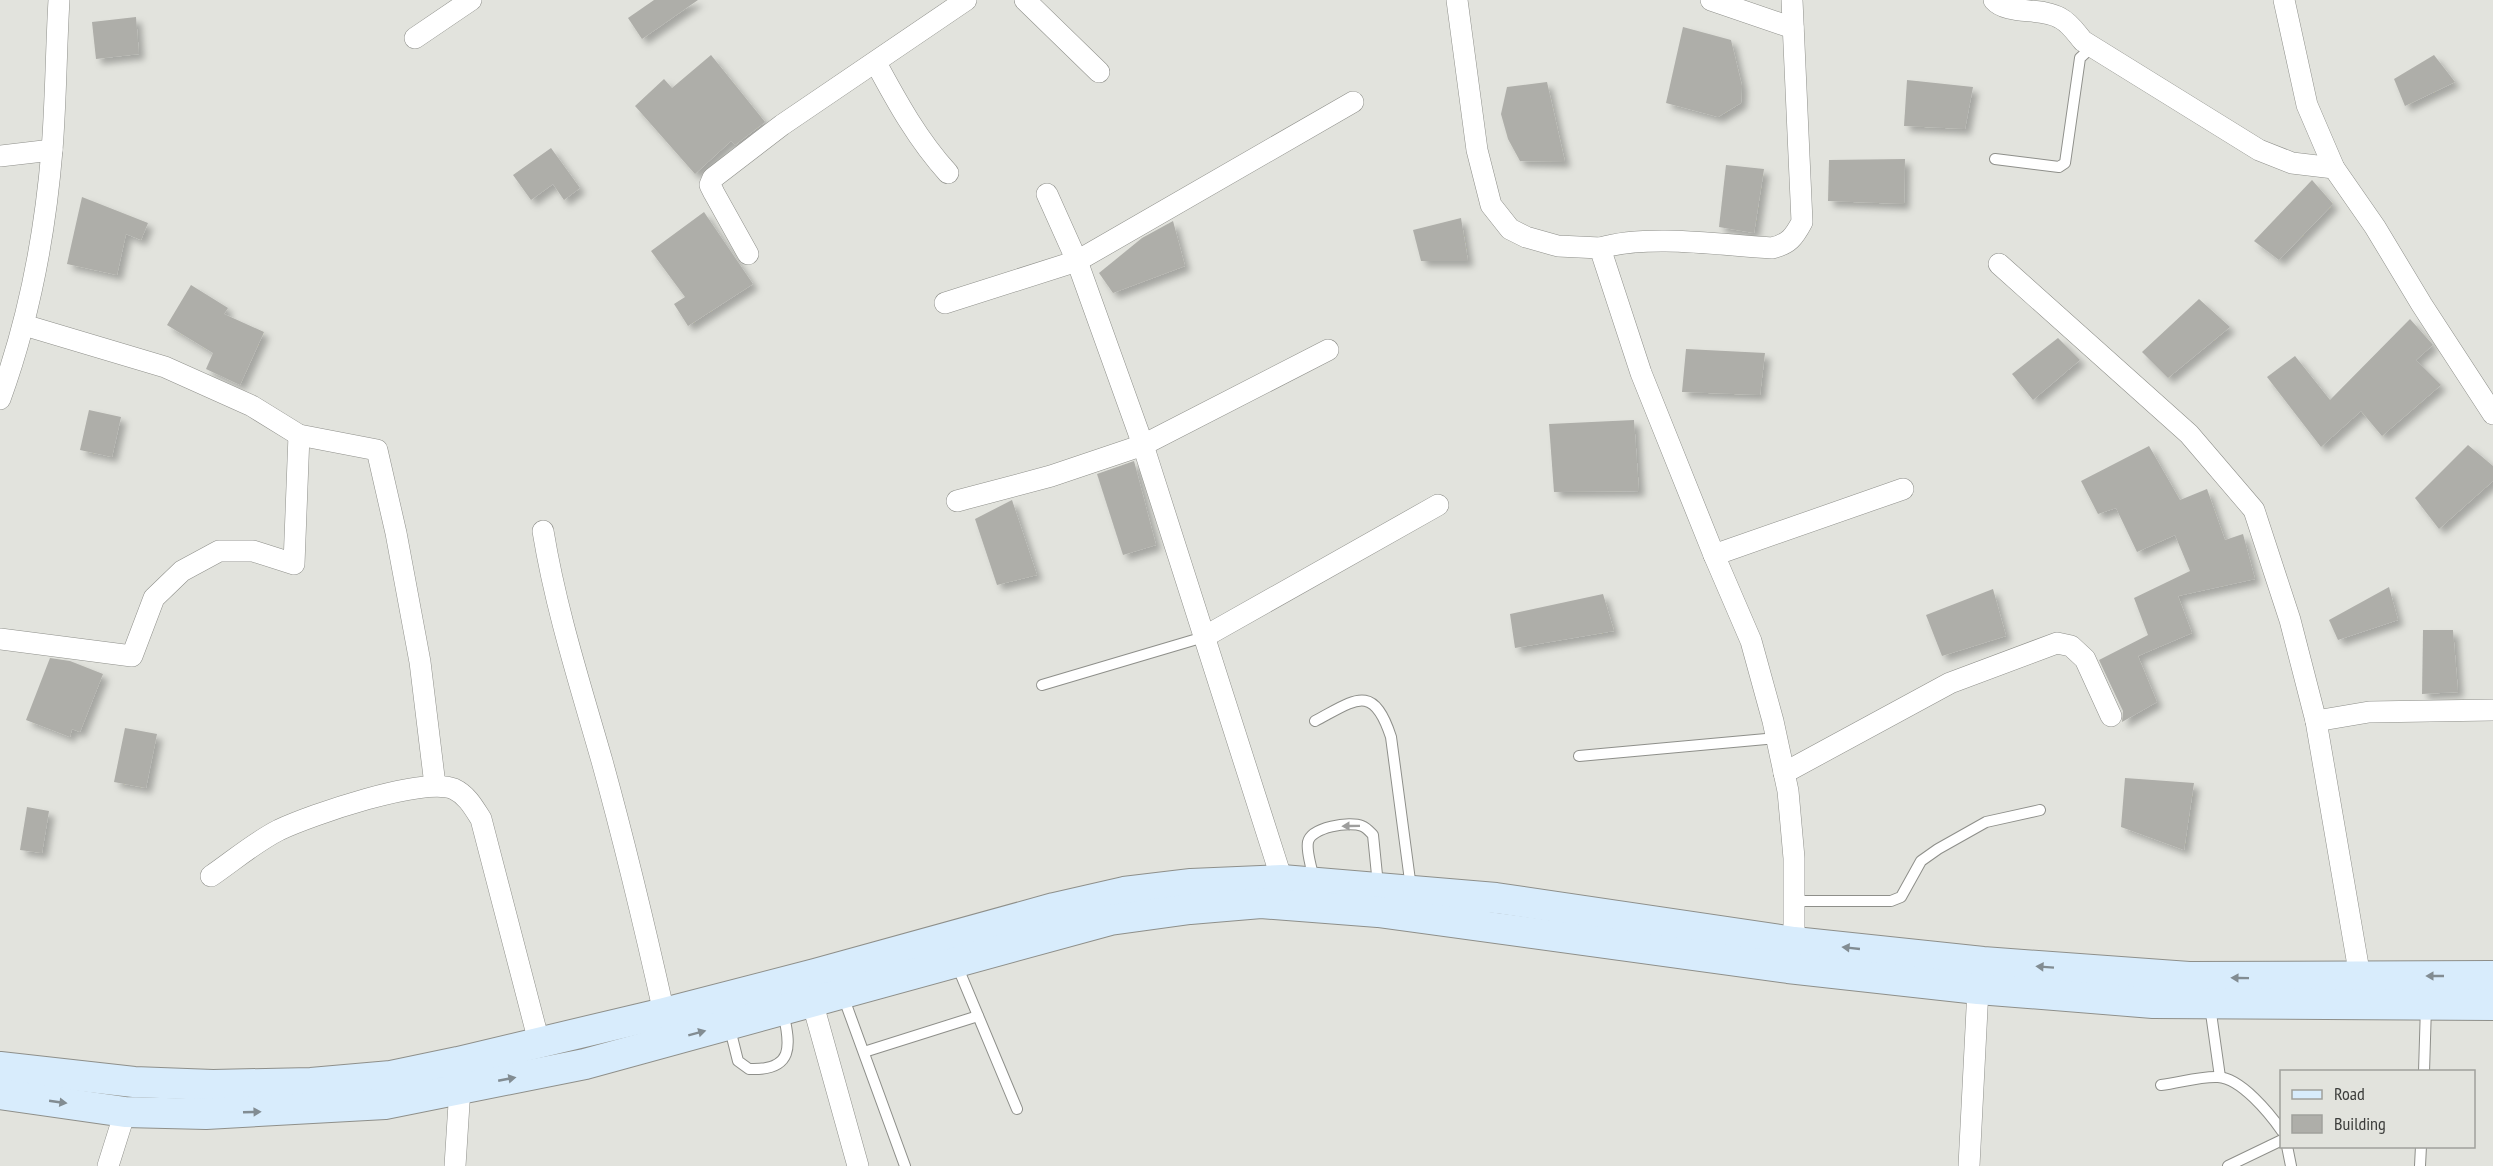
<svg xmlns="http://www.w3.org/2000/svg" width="2493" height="1166" viewBox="0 0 2493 1166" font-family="'PT Sans Narrow',sans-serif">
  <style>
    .building { fill: #aeaea9; filter: url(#shadow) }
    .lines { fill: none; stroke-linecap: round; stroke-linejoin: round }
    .lane-casing { stroke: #8e8f8a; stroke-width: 12 }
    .street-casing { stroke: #8e8f8a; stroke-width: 22 }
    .secondary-casing { stroke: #8e8f8a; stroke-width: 32 }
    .lane { stroke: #fff; stroke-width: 10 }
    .street { stroke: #fff; stroke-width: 21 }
    .secondary { stroke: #d8ecfc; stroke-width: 30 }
    .oneway { fill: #9e9e9d }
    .oneway2 { fill: #828c92 }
  </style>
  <defs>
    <filter id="shadow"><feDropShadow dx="5.5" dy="5.5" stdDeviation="3" flood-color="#0004"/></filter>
  </defs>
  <rect width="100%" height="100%" fill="#e2e3dd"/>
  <g class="building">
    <polygon points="654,0 698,0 642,39 628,18"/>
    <polygon points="136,17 139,54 96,59 92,22"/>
    <polygon points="1683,27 1731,40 1742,86 1741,103 1718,117 1666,103"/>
    <polygon points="711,55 765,122 735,145 731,141 695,174 635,106 664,79 672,88"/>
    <polygon points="2434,55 2455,82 2405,106 2394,79"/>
    <polygon points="1907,80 1973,87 1965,129 1904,126"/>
    <polygon points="1547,82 1565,162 1520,161 1508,139 1501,114 1507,87"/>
    <polygon points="551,148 580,188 564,200 553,184 531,200 513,175"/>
    <polygon points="1905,159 1904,204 1828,201 1829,160"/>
    <polygon points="1726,165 1764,169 1754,233 1719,227"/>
    <polygon points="2312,180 2333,204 2279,260 2254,241"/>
    <polygon points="82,197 148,223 141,240 126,234 117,275 67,264"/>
    <polygon points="704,212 753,284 688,326 674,304 685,297 651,251"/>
    <polygon points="1461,218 1468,261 1421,261 1413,230"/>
    <polygon points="1173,221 1185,266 1113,293 1099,273 1142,238"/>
    <polygon points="191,285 228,308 224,314 264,332 240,385 206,369 213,353 167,325"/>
    <polygon points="2199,299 2230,327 2168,378 2142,352"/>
    <polygon points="2410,319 2433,345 2416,360 2441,385 2382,436 2361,411 2321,447 2267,377 2295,356 2330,400"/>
    <polygon points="2058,338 2080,360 2033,400 2012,374"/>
    <polygon points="1686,349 1765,353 1760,395 1682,392"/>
    <polygon points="89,410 121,417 112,457 80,450"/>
    <polygon points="1634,420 1639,491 1554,492 1549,424"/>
    <polygon points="2468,445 2493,466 2493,481 2439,529 2415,498"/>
    <polygon points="2149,446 2180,500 2207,489 2225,540 2243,534 2255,579 2178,596 2192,633 2138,656 2157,702 2122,722 2123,711 2099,660 2148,635 2134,598 2190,571 2175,535 2137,552 2116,508 2098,514 2081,481"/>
    <polygon points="1134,461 1156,545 1123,555 1097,474"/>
    <polygon points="1012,500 1037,575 997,585 975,519"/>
    <polygon points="2389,587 2398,620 2338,640 2329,620"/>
    <polygon points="1993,589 2006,636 1942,656 1926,615"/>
    <polygon points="1603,594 1614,631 1515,648 1510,614"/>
    <polygon points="2423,630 2453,630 2458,692 2422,694"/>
    <polygon points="50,658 70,661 103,674 80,732 72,729 70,737 26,720"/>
    <polygon points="125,728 157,734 146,788 114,782"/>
    <polygon points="2125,778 2194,783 2184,850 2121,827"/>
    <polygon points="27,807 49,811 42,853 20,850"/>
  </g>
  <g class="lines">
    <g class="lane-casing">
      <g id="lane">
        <polyline points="1995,159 2059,167 2065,163 2080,58 2092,47"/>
        <polyline points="1042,685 1204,637"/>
        <path d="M 1315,721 C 1355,700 1373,682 1391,737 L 1411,888"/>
        <polyline points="1579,756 1777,738"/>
        <path d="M 1314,879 C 1312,869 1306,852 1308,842 C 1311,827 1350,821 1362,826 C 1367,828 1370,832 1373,835 L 1378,885"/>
        <polyline points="1794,901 1891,901 1901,897 1921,861 1938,849 1986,822 2040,810"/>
        <polyline points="956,963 1017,1109"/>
        <polyline points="843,996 905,1166"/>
        <polyline points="2210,1006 2220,1077"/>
        <path d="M 729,1025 L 738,1061 L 749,1069 C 794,1071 791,1046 783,1012"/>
        <polyline points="864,1052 978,1016"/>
        <polyline points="2424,1072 2426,1006"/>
        <path d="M 2161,1085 C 2179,1083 2200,1076 2218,1077 C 2241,1078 2270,1114 2282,1131"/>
        <polyline points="2287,1146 2291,1166"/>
        <polyline points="2228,1166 2282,1140"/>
        <polyline points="2420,1166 2421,1146"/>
      </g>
    </g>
    <g class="street-casing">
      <g id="street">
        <polyline points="1025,0 1099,72"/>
        <polyline points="1457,0 1477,150 1491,205 1510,229 1526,237 1558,246 1600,248 1641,373 1714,555 1751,641 1773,721 1788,791 1794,858 1794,942 1792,953"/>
        <polyline points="1711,0 1793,28"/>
        <path d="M 1994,0 C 2007,15 2042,7 2060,18 C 2070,23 2077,34 2083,41 L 2259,150 L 2292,163 L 2334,168"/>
        <polyline points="2284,0 2307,105 2334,168 2375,227 2422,305 2493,414"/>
        <polyline points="415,38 471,0"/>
        <path d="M 876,63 C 897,102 918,140 948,173"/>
        <polyline points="0,156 52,150"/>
        <polyline points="1047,194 1077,261 1143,445 1282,880"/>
        <path d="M 1600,248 C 1649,234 1720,245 1772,248 C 1789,244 1794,237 1802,222 L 1792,0"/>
        <polyline points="748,254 714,193 710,185 713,178 782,125 966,0"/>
        <polyline points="1999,264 2189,434 2254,510 2290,620 2316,721 2360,977"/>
        <polyline points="945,303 1077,261 1353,102"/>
        <polyline points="24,325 165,367 252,406 299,435 377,450 396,533 420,662 435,785"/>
        <path d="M 0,399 C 29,319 45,235 52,150 C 56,100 56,50 59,0"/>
        <polyline points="957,501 1051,476 1143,445 1328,350"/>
        <path d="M 543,531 C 556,610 580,684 602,761 C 625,844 645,928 664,1013"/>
        <polyline points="1714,555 1903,489"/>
        <polyline points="1204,637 1438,505"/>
        <polyline points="0,639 132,656 154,598 182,571 219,551 253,551 294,564 299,435"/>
        <polyline points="2316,721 2369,712 2493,710"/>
        <polyline points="1784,773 1950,683 2057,643 2071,646 2085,659 2111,716"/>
        <path d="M 211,876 C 233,861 255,842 279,830 C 311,815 423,776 454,789 C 467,795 474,808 481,819 L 539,1042"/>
        <polyline points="812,1001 858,1166"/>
        <polyline points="108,1166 125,1112"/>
        <polyline points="455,1166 460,1088"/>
        <polyline points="1969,1166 1978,989"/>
      </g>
    </g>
    <g class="secondary-casing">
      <g id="secondary">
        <polyline points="0,1067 134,1082 213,1085 311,1083 391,1076 458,1062 664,1013 815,974 1054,908 1124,892 1191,884 1282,880 1496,898 1794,942 1983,962 2189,977 2493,976"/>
        <polyline points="0,1094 125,1112 206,1114 385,1104 585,1064 1110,920 1190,909 1261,903 1378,912 1788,968 1978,989 2153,1003 2493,1005"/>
      </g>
    </g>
    <use href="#lane" class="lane"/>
    <use href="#street" class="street"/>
    <use href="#secondary" class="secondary"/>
  </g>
  <defs><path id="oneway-solid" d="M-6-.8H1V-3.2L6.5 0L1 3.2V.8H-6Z" transform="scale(1.5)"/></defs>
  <use class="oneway" href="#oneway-solid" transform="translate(1351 826) rotate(179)"/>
  <g class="oneway2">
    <use href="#oneway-solid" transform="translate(1851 948) rotate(-174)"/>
    <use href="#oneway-solid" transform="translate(2045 967) rotate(-176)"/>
    <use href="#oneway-solid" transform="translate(2435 976) rotate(180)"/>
    <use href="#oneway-solid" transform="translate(2240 978) rotate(-179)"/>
    <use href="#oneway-solid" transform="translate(697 1033) rotate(-15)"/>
    <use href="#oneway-solid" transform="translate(507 1079) rotate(-11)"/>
    <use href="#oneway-solid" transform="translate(58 1102) rotate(8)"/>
    <use href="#oneway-solid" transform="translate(252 1112) rotate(-2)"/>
  </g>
  <rect x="2280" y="1070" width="195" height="78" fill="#e2e3dd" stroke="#a0a19c" stroke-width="1.5"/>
  <rect x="2292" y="1090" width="30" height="9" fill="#d8ecfc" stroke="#a0a19c" stroke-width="1.5"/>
  <text x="2334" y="1100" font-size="18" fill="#3c3d3b">Road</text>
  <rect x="2292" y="1115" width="30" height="18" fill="#aeaea9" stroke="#a0a19c" stroke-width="1.5"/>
  <text x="2334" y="1130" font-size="18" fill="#3c3d3b">Building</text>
</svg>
